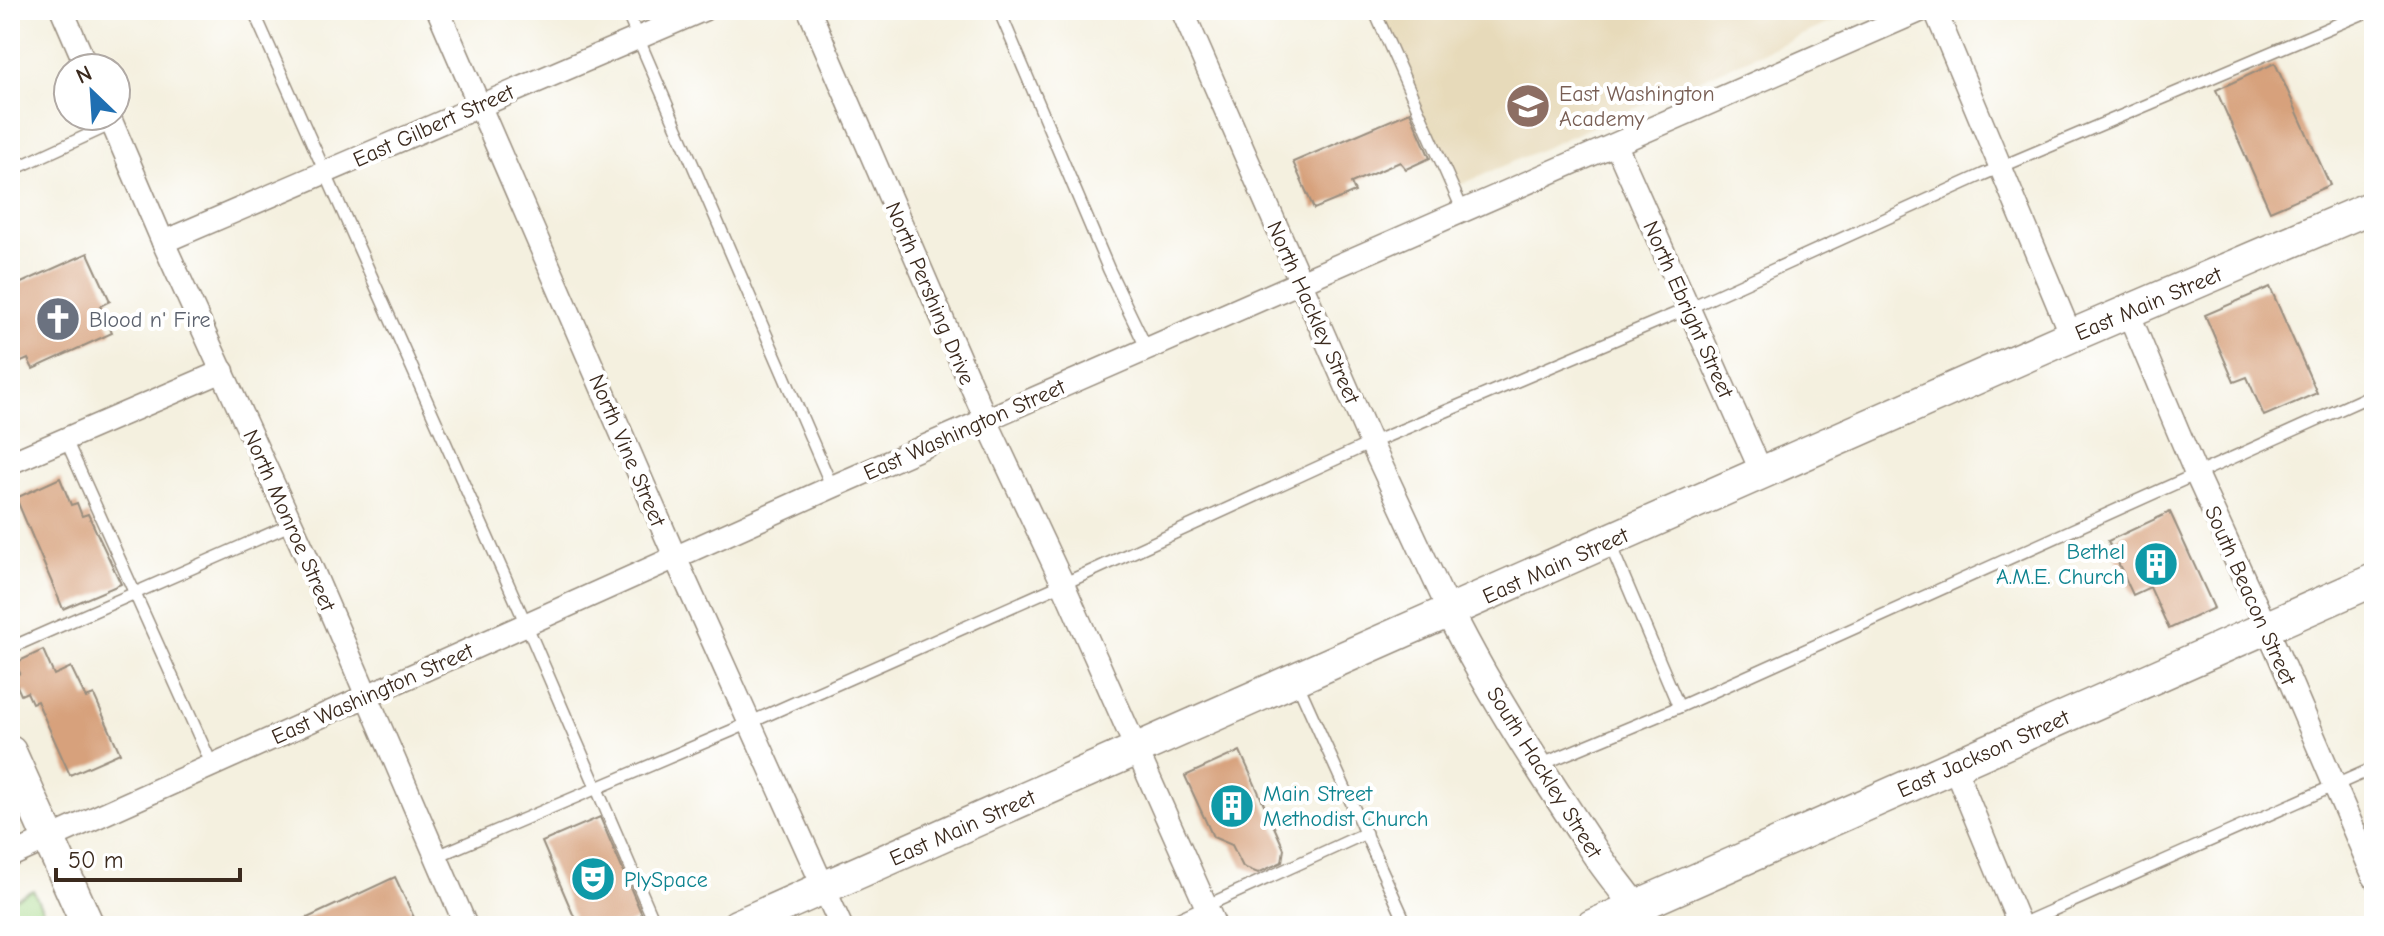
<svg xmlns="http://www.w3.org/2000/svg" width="2384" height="936" viewBox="0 0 2384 936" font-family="'Comic Neue',sans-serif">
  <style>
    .built { fill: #e7daba }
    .green { fill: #a6d989; stroke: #708254; stroke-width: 2 }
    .building { fill: #d7a17c }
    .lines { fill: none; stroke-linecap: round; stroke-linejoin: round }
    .service-casing { stroke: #988d7e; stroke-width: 14 }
    .minor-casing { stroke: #988d7e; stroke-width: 25 }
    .tertiary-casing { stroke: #988d7e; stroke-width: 31 }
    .secondary-casing { stroke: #988d7e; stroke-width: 35 }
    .service { stroke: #fff; stroke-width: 11 }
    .minor { stroke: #fff; stroke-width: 22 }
    .tertiary { stroke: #fff; stroke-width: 28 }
    .secondary { stroke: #fff; stroke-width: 32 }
    .labels { text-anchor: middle; stroke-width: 8; stroke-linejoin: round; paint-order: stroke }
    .education-label { font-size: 22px; fill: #785e54; stroke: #fff; text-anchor: start }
    .street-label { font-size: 22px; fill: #3b2a1e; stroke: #fff }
    .worship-label { font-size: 22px; fill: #5b616d; stroke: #fff; text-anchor: start }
    .culture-label { font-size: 22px; fill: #0d838f; stroke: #fff; text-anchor: start }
  </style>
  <rect width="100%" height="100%" fill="#fff"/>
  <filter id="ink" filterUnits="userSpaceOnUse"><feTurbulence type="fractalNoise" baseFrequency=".0125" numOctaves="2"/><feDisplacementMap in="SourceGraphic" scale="16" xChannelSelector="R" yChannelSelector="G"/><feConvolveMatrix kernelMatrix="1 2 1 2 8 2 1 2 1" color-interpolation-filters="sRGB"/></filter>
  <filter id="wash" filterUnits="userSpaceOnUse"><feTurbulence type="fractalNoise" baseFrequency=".006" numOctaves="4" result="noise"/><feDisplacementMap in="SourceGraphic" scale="32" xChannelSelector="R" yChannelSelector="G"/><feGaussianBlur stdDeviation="1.8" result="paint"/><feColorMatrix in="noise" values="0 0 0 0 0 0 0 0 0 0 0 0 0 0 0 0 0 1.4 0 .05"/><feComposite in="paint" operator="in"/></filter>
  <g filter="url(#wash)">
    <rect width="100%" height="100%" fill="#f4f0df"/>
    <polygon class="built" points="1374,10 1859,10 1453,188"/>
    <polygon class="green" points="33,890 50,926 10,926 10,901"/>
    <g id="blocks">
      <g class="building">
        <polygon points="2275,63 2330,185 2270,211 2216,90"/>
        <polygon points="1410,112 1430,158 1406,169 1400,162 1351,183 1355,192 1314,209 1293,162"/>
        <polygon points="88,253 110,301 100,306 112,333 33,369 28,359 10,367 10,288"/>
        <polygon points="2270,287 2317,393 2264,416 2247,377 2234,382 2205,315"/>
        <polygon points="60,478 71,505 77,503 82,516 88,514 121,584 63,609 16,498"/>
        <polygon points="2170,512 2214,608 2169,629 2150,587 2133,595 2108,541"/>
        <polygon points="43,650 54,675 71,667 86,698 94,695 120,753 70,775 37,701 32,703 27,692 21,695 13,677 20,673 15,663"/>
        <polygon points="1240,751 1284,849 1282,862 1258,873 1243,867 1232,845 1213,837 1185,776"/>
        <polygon points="600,817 643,917 623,926 578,926 542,842"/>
        <polygon points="395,877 418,926 290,926"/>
      </g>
    </g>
  </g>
  <g filter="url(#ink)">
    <use href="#blocks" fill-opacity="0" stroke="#988d7e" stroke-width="2"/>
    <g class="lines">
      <g class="service-casing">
        <g id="service">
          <polyline points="253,10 526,624 656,926"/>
          <polyline points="626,10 832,487"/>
          <polyline points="999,10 1109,270 1147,349"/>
          <polyline points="1374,10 1463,211"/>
          <polyline points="10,171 112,124"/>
          <polyline points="65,438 212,765"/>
          <polyline points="1609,542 1679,707 2374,394"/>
          <polyline points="10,648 292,524"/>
          <polyline points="1297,682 1407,926"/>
          <polyline points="1540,765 1679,707"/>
          <polyline points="435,857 731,731 1083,575 1371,443 1689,308 1982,175 2371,10"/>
          <polyline points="1162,926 1366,833"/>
          <polyline points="2017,926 2374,768"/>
        </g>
      </g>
      <g class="minor-casing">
        <g id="minor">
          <polyline points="62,10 87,68"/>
          <polyline points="438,10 675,557 841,926"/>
          <polyline points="809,10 986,420 1063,584 1215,926"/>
          <polyline points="1182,10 1371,443 1450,613"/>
          <polyline points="1935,10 2071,336"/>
          <polyline points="109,116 163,242 313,571 466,926"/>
          <polyline points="1616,145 1762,473"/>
          <polyline points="163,242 703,10"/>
          <polyline points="2128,312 2196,474 2274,644 2374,877"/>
          <polyline points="10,463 223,371"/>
          <polyline points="1954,766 2020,926"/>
          <polyline points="10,856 832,487 1922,10"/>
        </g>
      </g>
      <g class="tertiary-casing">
        <path id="tertiary" d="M 1450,613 C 1491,695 1543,774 1594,851 C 1611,877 1632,899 1648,926"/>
      </g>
      <g class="secondary-casing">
        <g id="secondary">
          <polyline points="10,752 88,926"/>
          <polyline points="737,926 2071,336 2374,206"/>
          <polyline points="1592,926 2374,580"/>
        </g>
      </g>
      <use href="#service" class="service"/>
      <use href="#minor" class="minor"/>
      <use href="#tertiary" class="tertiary"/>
      <use href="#secondary" class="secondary"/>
    </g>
  </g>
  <defs>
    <g id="school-disc" transform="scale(2.3)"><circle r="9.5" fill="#8d6e63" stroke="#fff"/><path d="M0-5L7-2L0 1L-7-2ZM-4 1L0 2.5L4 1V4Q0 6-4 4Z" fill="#fff"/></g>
    <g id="church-disc" transform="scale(2.3)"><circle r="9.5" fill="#6b7280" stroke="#fff"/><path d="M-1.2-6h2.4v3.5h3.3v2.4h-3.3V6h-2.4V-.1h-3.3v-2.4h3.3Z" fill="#fff"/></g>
    <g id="building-disc" transform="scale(2.3)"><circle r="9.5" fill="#0f9aa8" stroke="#fff"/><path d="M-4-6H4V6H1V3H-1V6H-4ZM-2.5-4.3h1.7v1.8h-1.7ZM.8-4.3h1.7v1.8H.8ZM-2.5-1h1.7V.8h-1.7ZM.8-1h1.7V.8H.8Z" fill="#fff"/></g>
    <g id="theatre-disc" transform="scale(2.3)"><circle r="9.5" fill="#0f9aa8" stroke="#fff"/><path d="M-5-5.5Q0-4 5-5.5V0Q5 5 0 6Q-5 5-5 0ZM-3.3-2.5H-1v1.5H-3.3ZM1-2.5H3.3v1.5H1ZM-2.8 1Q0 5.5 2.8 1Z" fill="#fff"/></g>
  </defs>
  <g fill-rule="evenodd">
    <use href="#school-disc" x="1528" y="106"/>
    <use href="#church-disc" x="58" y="319"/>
    <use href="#building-disc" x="2156" y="564"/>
    <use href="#building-disc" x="1232" y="806"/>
    <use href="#theatre-disc" x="593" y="879"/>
  </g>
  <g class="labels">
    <g class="education-label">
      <text x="1559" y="101">East Washington<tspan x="1559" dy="25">Academy</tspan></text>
    </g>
    <g class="street-label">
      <text transform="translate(433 125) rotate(-24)" y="8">East Gilbert Street</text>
      <text transform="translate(931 293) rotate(67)" y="8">North Pershing Drive</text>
      <text transform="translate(2148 303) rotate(-23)" y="8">East Main Street</text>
      <text transform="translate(1689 309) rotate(66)" y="8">North Ebright Street</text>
      <text transform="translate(1314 312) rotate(66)" y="8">North Hackley Street</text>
      <text transform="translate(964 429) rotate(-24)" y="8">East Washington Street</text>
      <text transform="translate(628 450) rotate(67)" y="8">North Vine Street</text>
      <text transform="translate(290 520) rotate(66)" y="8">North Monroe Street</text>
      <text transform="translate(1555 565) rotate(-24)" y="8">East Main Street</text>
      <text transform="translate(2251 595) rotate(66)" y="8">South Beacon Street</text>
      <text transform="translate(372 693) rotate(-24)" y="8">East Washington Street</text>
      <text transform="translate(1983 753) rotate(-24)" y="8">East Jackson Street</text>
      <text transform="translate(1545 772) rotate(58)" y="8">South Hackley Street</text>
      <text transform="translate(962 827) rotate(-24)" y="8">East Main Street</text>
    </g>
    <g class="worship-label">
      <text x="89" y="327">Blood n' Fire</text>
    </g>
    <g class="culture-label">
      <text x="2125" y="559" text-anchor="end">Bethel<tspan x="2125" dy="25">A.M.E. Church</tspan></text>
      <text x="1263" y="801">Main Street<tspan x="1263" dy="25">Methodist Church</tspan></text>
      <text x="624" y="887">PlySpace</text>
    </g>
  </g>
  <rect width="2384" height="936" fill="none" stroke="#fff" stroke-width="40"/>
  <g transform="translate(92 92) rotate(335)"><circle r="38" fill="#ffffff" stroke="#b1aaa5" stroke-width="2"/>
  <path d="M0-6L14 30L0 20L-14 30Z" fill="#1f6fb2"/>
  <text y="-12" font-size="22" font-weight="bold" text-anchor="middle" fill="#3b2a1e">N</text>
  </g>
  <path d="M56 868v12h184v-12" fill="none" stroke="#3b2a1e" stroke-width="4"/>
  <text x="68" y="868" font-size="24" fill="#3b2a1e" stroke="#ffffff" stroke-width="6" paint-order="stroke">50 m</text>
</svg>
